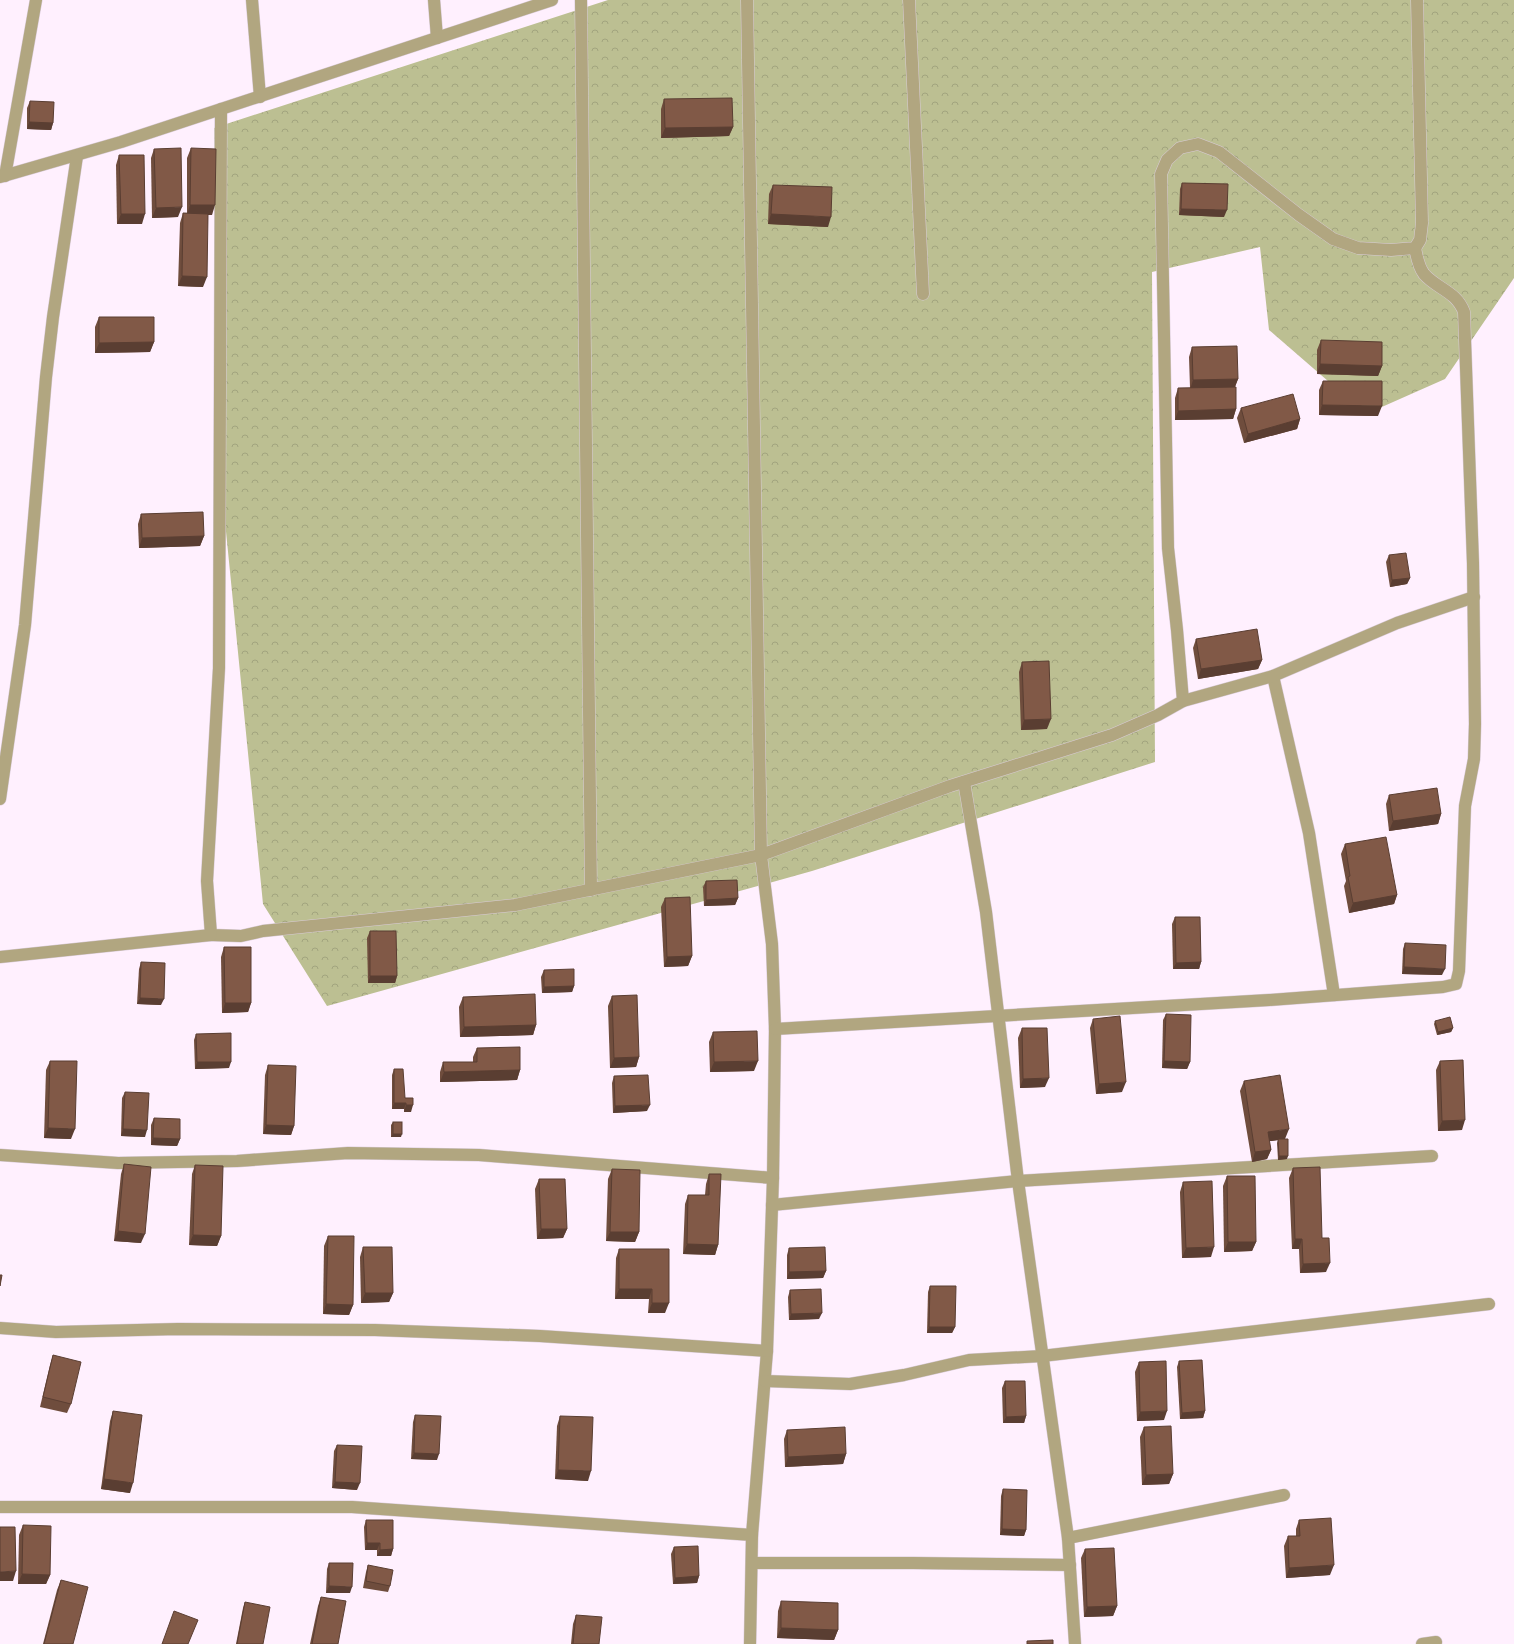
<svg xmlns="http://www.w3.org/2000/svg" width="1514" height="1644" viewBox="0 0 1514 1644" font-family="'IBM Plex Sans',sans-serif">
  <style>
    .forest { fill: url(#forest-crowns) }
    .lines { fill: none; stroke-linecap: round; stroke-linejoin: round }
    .minor-casing { stroke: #d9ccd8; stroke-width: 13 }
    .minor { stroke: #b1a680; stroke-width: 12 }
    .wall { fill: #6f4d3d }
    .shaded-wall { fill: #5a3e32 }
    .building { fill: #815947; stroke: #5a3e32 }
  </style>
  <defs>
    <pattern id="forest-crowns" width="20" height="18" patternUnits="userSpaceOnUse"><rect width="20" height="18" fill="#bcbf92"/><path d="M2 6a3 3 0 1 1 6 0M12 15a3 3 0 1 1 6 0" fill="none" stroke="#a2a47e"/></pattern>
  </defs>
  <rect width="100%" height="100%" fill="#fff0fe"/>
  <polygon class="forest" points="608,0 1514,0 1514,278 1445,379 1366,414 1269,330 1260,247 1152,272 1155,762 812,871 327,1006 263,904 219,461 214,128"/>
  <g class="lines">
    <g class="minor-casing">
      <g id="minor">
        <polyline points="252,0 260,97"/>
        <polyline points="434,0 437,38"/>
        <polyline points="581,0 591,890"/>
        <polyline points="747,0 761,855 772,944 775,1029 773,1178 767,1351 752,1535 750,1644"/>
        <polyline points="909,0 923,294"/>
        <polyline points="221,109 219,668 207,881 211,935 241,936 263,931 515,905 761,855 950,786 1112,735 1158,715 1183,701 1177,630 1168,548 1161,174 1167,160 1180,148 1198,144 1219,152 1299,215 1333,239 1358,248 1391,250 1415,248 1420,240 1422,223 1417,0"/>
        <polyline points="5,176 36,0"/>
        <polyline points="0,177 121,142 552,0"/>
        <polyline points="1273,676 1309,833 1334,995"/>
        <polyline points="1183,701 1273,676 1397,623 1474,597"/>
        <polyline points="964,782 986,912 1018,1181 1068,1538 1075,1644"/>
        <polyline points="0,799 25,625 46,377 53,317 77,156"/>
        <polyline points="0,957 211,935"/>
        <path d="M 775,1029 L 1269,1000 L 1443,987 L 1456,984 L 1459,971 L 1465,806 L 1474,759 L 1475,724 L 1473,563 L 1464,312 C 1456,291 1437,289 1424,274 C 1418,266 1417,257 1415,248"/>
        <polyline points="0,1155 118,1163 237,1161 348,1153 479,1155 773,1178"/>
        <polyline points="772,1205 1018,1181 1432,1156"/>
        <polyline points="0,1328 56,1332 178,1329 375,1330 540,1336 767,1351"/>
        <polyline points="765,1381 850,1384 904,1375 969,1360 1042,1356 1489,1304"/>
        <polyline points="0,1507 352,1507 752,1535"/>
        <polyline points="1068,1538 1284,1495"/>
        <polyline points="752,1563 913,1563 1070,1565"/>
        <polyline points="1422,1644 1436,1642"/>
      </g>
    </g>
    <use href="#minor" class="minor"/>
  </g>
  <g class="wall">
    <polygon points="664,99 733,127 729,136 661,138 661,109"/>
    <polygon points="30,101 53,123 51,130 27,129 27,108"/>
    <polygon points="191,148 212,215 208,215 203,287 178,286 180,223 183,213 187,213 187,158"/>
    <polygon points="154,149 178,217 152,218 151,158"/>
    <polygon points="119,155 142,224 117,224 116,165"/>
    <polygon points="1182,183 1224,217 1179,215 1180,189"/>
    <polygon points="773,185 828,227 768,224 769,194"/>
    <polygon points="99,317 154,342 150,352 95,353 95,327"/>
    <polygon points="1321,340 1382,366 1378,376 1317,374 1317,350"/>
    <polygon points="1192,347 1238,379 1235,387 1236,409 1233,419 1175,420 1175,398 1178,388 1190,388 1189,357"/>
    <polygon points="1323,381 1378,416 1319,415 1319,390"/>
    <polygon points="1241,408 1300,419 1297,429 1244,443 1237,418"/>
    <polygon points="141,514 204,536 200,546 139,548 138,524"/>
    <polygon points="1389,555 1410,578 1407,584 1390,587 1386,562"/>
    <polygon points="1196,639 1262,660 1258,669 1198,679 1193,648"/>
    <polygon points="1022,662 1047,729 1021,730 1019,672"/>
    <polygon points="1389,795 1441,814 1438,824 1389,831 1386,804"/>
    <polygon points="1345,844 1397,895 1394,904 1349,913 1344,886 1346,881 1341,854"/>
    <polygon points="706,881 738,898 735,905 704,906 703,887"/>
    <polygon points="665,898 692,956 688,966 664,967 661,907"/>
    <polygon points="1175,917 1201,962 1199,969 1173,969 1172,924"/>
    <polygon points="370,931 397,976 395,983 368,983 367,938"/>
    <polygon points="1405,943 1442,975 1402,974 1403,949"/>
    <polygon points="224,947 251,1003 248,1012 222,1013 221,957"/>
    <polygon points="141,962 161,1005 137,1004 139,969"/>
    <polygon points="544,970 574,986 572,992 542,993 541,977"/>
    <polygon points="612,996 639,1057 636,1067 610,1068 608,1006"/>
    <polygon points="463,997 536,1025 533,1035 460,1037 459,1007"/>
    <polygon points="1166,1014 1190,1062 1187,1069 1162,1068 1163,1020"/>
    <polygon points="1093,1019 1122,1092 1096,1094 1090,1028"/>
    <polygon points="1435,1021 1453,1028 1451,1032 1437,1035 1434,1024"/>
    <polygon points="1022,1028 1045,1087 1020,1088 1018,1038"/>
    <polygon points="713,1032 754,1071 710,1072 709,1042"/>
    <polygon points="196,1034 229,1068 195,1069 194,1040"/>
    <polygon points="477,1048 520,1070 517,1080 440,1082 440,1072 443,1062 473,1062 473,1057"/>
    <polygon points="50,1061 71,1139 44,1138 46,1070"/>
    <polygon points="1440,1061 1462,1130 1438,1131 1436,1070"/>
    <polygon points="268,1065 294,1126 291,1135 263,1134 265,1075"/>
    <polygon points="394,1069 405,1098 411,1112 404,1112 404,1109 392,1109 392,1075"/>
    <polygon points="614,1076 647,1111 613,1113 612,1083"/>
    <polygon points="1244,1081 1285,1139 1281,1139 1287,1159 1278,1160 1277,1143 1278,1140 1269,1141 1271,1150 1267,1159 1252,1162 1240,1091"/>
    <polygon points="125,1092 145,1137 121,1136 122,1098"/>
    <polygon points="154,1118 180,1139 177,1146 151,1145 151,1125"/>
    <polygon points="393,1122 401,1137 391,1137 391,1125"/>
    <polygon points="124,1164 141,1243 114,1241 121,1174"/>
    <polygon points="195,1165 221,1236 217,1246 189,1245 192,1174"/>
    <polygon points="1293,1168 1322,1238 1326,1272 1300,1273 1299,1249 1292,1249 1289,1178"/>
    <polygon points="612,1169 639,1232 635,1242 606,1241 608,1179"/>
    <polygon points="709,1174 718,1245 715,1255 683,1254 685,1204 688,1195 705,1195 706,1184"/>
    <polygon points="1227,1176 1256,1242 1252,1251 1224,1252 1223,1186"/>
    <polygon points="539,1179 567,1229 563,1238 537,1239 535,1189"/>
    <polygon points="1183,1182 1211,1257 1182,1258 1180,1192"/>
    <polygon points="328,1236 353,1305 349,1315 323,1314 324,1246"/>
    <polygon points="363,1247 393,1293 389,1302 361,1303 360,1257"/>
    <polygon points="789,1248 826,1271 823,1278 787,1279 787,1255"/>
    <polygon points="619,1249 669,1249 665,1313 648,1313 649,1299 615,1299 616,1258"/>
    <polygon points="930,1286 955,1327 952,1333 927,1333 928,1292"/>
    <polygon points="790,1290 819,1319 789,1320 788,1297"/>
    <polygon points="53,1355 71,1404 67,1413 40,1407 50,1365"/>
    <polygon points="1179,1361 1205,1411 1203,1418 1180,1419 1177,1367"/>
    <polygon points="1139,1362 1164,1420 1137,1421 1135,1372"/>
    <polygon points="1005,1381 1026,1416 1024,1423 1003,1423 1002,1388"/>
    <polygon points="113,1411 130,1493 101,1489 110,1421"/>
    <polygon points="415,1415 437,1460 411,1459 413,1422"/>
    <polygon points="560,1416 588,1481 555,1479 557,1426"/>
    <polygon points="1144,1427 1173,1474 1169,1484 1142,1485 1140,1437"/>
    <polygon points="787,1430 846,1454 843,1464 785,1467 784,1439"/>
    <polygon points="337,1445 357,1490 332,1488 334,1451"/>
    <polygon points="1003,1489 1026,1530 1024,1536 1000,1535 1001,1496"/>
    <polygon points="366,1520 393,1549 391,1556 377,1556 377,1550 365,1550 364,1527"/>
    <polygon points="1299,1520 1330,1575 1286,1578 1284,1546 1288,1536 1296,1536 1296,1529"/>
    <polygon points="23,1525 50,1575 46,1584 18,1584 19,1535"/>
    <polygon points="674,1547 699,1576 697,1583 673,1584 671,1554"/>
    <polygon points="1085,1549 1117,1606 1113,1616 1084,1617 1081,1558"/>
    <polygon points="329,1563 350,1593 326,1593 327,1569"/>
    <polygon points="368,1565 390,1586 388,1592 363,1588 366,1572"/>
    <polygon points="61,1580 73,1644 43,1644 57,1590"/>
    <polygon points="321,1597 338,1644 310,1644 318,1606"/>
    <polygon points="781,1601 838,1630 834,1640 777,1638 778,1611"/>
    <polygon points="245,1602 263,1644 236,1644 243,1608"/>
    <polygon points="576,1615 599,1644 571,1644 573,1624"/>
  </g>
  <g class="shaded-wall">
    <polygon points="29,122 53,123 51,130 27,129"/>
    <polygon points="733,127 729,136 661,138 665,128"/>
    <polygon points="190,205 215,205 212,215 187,215"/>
    <polygon points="182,207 178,217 152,218 156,208"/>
    <polygon points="1181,209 1227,210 1224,217 1179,215"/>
    <polygon points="121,214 145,214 142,224 117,224"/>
    <polygon points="771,214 831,217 828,227 768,224"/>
    <polygon points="182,276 207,277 203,287 178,286"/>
    <polygon points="154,342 150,352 95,353 99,343"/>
    <polygon points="1320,364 1382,366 1378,376 1317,374"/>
    <polygon points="1238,379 1234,389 1190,390 1193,380"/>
    <polygon points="1322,405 1382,406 1378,416 1319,415"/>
    <polygon points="1236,409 1233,419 1175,420 1178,411"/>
    <polygon points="1300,419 1297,429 1244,443 1248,434"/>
    <polygon points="204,536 200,546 139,548 142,538"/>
    <polygon points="1410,578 1407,584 1390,587 1392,580"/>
    <polygon points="1262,660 1258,669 1198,679 1201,669"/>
    <polygon points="1051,719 1047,729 1021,730 1024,720"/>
    <polygon points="1441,814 1438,824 1389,831 1393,821"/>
    <polygon points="1397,895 1394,904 1349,913 1353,903"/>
    <polygon points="738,898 735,905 704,906 706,900"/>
    <polygon points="692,956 688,966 664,967 667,957"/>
    <polygon points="1201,962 1199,969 1173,969 1176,963"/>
    <polygon points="1404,967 1445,969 1442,975 1402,974"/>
    <polygon points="370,976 397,976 395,983 368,983"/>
    <polygon points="574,986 572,992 542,993 544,987"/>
    <polygon points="140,998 164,999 161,1005 137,1004"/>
    <polygon points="225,1003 251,1003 248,1012 222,1013"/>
    <polygon points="536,1025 533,1035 460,1037 464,1027"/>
    <polygon points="1453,1028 1451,1032 1437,1035 1438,1032"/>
    <polygon points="639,1057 636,1067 610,1068 614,1058"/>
    <polygon points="758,1061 754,1071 710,1072 714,1062"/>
    <polygon points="1164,1061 1190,1062 1187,1069 1162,1068"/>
    <polygon points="197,1062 231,1062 229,1068 195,1069"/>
    <polygon points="520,1070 517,1080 440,1082 444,1072"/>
    <polygon points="1049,1078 1045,1087 1020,1088 1023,1079"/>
    <polygon points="1126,1082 1122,1092 1096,1094 1099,1084"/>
    <polygon points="394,1103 406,1103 404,1109 392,1109"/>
    <polygon points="406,1105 413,1105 411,1112 404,1112"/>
    <polygon points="650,1105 647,1111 613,1113 615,1106"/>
    <polygon points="1465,1120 1462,1130 1438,1131 1442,1121"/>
    <polygon points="266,1125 294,1126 291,1135 263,1134"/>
    <polygon points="48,1128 75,1129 71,1139 44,1138"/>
    <polygon points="123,1129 147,1130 145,1137 121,1136"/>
    <polygon points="1289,1129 1285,1139 1264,1142 1268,1132"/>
    <polygon points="393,1134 402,1134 401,1137 391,1137"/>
    <polygon points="153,1138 180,1139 177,1146 151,1145"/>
    <polygon points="1271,1150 1267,1159 1252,1162 1255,1152"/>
    <polygon points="1279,1156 1288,1156 1287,1159 1278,1160"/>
    <polygon points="541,1229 567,1229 563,1238 537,1239"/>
    <polygon points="118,1231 145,1234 141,1243 114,1241"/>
    <polygon points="610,1232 639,1232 635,1242 606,1241"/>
    <polygon points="193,1235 221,1236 217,1246 189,1245"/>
    <polygon points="1295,1239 1302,1239 1299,1249 1292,1249"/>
    <polygon points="1228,1242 1256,1242 1252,1251 1224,1252"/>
    <polygon points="687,1244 718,1245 715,1255 683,1254"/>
    <polygon points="1214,1247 1211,1257 1182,1258 1186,1248"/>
    <polygon points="1330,1263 1326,1272 1300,1273 1303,1264"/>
    <polygon points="826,1271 823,1278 787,1279 789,1272"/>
    <polygon points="619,1289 652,1289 649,1299 615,1299"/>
    <polygon points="365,1293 393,1293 389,1302 361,1303"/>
    <polygon points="652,1303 669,1303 665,1313 648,1313"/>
    <polygon points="326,1304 353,1305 349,1315 323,1314"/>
    <polygon points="822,1313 819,1319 789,1320 791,1314"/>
    <polygon points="929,1327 955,1327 952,1333 927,1333"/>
    <polygon points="1167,1411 1164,1420 1137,1421 1140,1412"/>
    <polygon points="1205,1411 1203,1418 1180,1419 1182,1413"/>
    <polygon points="1026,1416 1024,1423 1003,1423 1006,1417"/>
    <polygon points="414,1453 439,1454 437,1460 411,1459"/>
    <polygon points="846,1454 843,1464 785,1467 788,1457"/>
    <polygon points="558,1470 591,1471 588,1481 555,1479"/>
    <polygon points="1173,1474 1169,1484 1142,1485 1146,1475"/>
    <polygon points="104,1479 133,1483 130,1493 101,1489"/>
    <polygon points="335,1482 360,1483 357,1490 332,1488"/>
    <polygon points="1002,1529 1026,1530 1024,1536 1000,1535"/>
    <polygon points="367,1543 380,1543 377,1550 365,1550"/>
    <polygon points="393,1549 391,1556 377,1556 380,1550"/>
    <polygon points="1334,1565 1330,1575 1286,1578 1289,1568"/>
    <polygon points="16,1571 13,1581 0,1581 0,1572"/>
    <polygon points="22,1574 50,1575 46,1584 18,1584"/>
    <polygon points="699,1576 697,1583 673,1584 675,1578"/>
    <polygon points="329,1586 352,1587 350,1593 326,1593"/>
    <polygon points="1117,1606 1113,1616 1084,1617 1087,1607"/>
    <polygon points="781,1628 838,1630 834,1640 777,1638"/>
  </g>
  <g class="building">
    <polygon points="732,98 733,127 665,128 664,99"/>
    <polygon points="30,101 54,102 53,123 29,122"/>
    <polygon points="181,148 182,207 156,208 154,149"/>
    <polygon points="191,148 216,149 215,205 190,205"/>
    <polygon points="119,155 144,155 145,214 121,214"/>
    <polygon points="1182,183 1228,184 1227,210 1181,209"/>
    <polygon points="773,185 832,187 831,217 771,214"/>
    <polygon points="183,213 208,214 207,277 182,276"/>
    <polygon points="99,317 154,317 154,342 99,343"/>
    <polygon points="1321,340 1382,342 1382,366 1320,364"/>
    <polygon points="1237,346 1238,379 1193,380 1192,347"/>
    <polygon points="1323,381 1382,381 1382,406 1322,405"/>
    <polygon points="1236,387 1236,409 1178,411 1178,388"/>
    <polygon points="1293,394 1300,419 1248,434 1241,408"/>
    <polygon points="203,512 204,536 142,538 141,514"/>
    <polygon points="1406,553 1410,578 1392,580 1389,555"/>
    <polygon points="1257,629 1262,660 1201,669 1196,639"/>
    <polygon points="1049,661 1051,719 1024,720 1022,662"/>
    <polygon points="1437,788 1441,814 1393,821 1389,795"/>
    <polygon points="1386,837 1397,895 1353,903 1348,877 1350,876 1345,844"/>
    <polygon points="737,880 738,898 706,900 706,881"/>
    <polygon points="690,897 692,956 667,957 665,898"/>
    <polygon points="1175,917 1200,917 1201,962 1176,963"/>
    <polygon points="370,931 396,931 397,976 370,976"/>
    <polygon points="1405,943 1446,945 1445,969 1404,967"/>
    <polygon points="224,947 251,947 251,1003 225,1003"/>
    <polygon points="141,962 165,963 164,999 140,998"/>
    <polygon points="574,969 574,986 544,987 544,970"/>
    <polygon points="535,994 536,1025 464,1027 463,997"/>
    <polygon points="637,995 639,1057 614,1058 612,996"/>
    <polygon points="1166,1014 1191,1015 1190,1062 1164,1061"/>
    <polygon points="1120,1016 1126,1082 1099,1084 1093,1019"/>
    <polygon points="1450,1017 1453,1028 1438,1032 1435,1021"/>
    <polygon points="1022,1028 1047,1028 1049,1078 1023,1079"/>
    <polygon points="757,1031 758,1061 714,1062 713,1032"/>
    <polygon points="231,1033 231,1062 197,1062 196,1034"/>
    <polygon points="520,1047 520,1070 444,1072 443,1062 477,1062 477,1048"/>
    <polygon points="1463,1060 1465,1120 1442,1121 1440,1061"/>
    <polygon points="50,1061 77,1061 75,1129 48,1128"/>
    <polygon points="268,1065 296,1066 294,1126 266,1125"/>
    <polygon points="394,1069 403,1069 405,1098 413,1098 413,1105 406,1105 406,1103 394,1103"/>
    <polygon points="648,1075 650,1105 615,1106 614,1076"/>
    <polygon points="1280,1075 1289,1129 1268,1132 1271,1150 1255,1152 1244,1081"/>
    <polygon points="125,1092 149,1093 147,1130 123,1129"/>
    <polygon points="154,1118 180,1119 180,1139 153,1138"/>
    <rect x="393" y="1122" width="9" height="12"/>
    <polygon points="1278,1139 1288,1139 1288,1156 1279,1156"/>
    <polygon points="124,1164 151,1167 145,1234 118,1231"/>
    <polygon points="195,1165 223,1166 221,1236 193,1235"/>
    <polygon points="1320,1167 1322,1238 1329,1238 1330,1263 1303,1264 1302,1239 1295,1239 1293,1168"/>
    <polygon points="612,1169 640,1170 639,1232 610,1232"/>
    <polygon points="709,1174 721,1174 718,1245 687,1244 688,1195 709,1195"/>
    <polygon points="1227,1176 1255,1176 1256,1242 1228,1242"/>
    <polygon points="539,1179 565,1179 567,1229 541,1229"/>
    <polygon points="1212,1181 1214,1247 1186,1248 1183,1182"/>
    <polygon points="328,1236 354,1236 353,1305 326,1304"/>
    <polygon points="363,1247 392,1247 393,1293 365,1293"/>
    <polygon points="825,1247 826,1271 789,1272 789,1248"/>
    <polygon points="619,1249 669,1249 669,1303 652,1303 652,1289 619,1289"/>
    <polygon points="0,1275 2,1275 0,1286"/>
    <polygon points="930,1286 956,1286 955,1327 929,1327"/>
    <polygon points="821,1289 822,1313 791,1314 790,1290"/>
    <polygon points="53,1355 81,1362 71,1404 43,1397"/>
    <polygon points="1202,1360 1205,1411 1182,1413 1179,1361"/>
    <polygon points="1166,1361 1167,1411 1140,1412 1139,1362"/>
    <polygon points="1005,1381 1025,1381 1026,1416 1006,1417"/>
    <polygon points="113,1411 142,1415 133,1483 104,1479"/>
    <polygon points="415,1415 441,1416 439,1454 414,1453"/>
    <polygon points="560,1416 593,1417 591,1471 558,1470"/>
    <polygon points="1171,1426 1173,1474 1146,1475 1144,1427"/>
    <polygon points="845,1427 846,1454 788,1457 787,1430"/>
    <polygon points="337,1445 362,1446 360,1483 335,1482"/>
    <polygon points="1003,1489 1027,1490 1026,1530 1002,1529"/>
    <polygon points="1331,1518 1334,1565 1289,1568 1288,1536 1300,1536 1299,1520"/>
    <polygon points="366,1520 393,1520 393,1549 380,1550 380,1543 367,1543"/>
    <polygon points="23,1525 51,1526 50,1575 22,1574"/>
    <polygon points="0,1527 15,1527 16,1571 0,1572"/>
    <polygon points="698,1546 699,1576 675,1578 674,1547"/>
    <polygon points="1114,1548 1117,1606 1087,1607 1085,1549"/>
    <polygon points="329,1563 353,1563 352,1587 329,1586"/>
    <polygon points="368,1565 393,1570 390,1586 366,1581"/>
    <polygon points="61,1580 88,1587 73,1644 44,1644"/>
    <polygon points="321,1597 346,1601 338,1644 312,1644"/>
    <polygon points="781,1601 838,1603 838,1630 781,1628"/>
    <polygon points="245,1602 270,1607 263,1644 237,1644"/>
    <polygon points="174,1611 198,1620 188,1644 162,1644"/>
    <polygon points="576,1615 602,1617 599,1644 573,1644"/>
    <polygon points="1053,1640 1053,1644 1027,1644 1027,1641"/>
  </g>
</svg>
